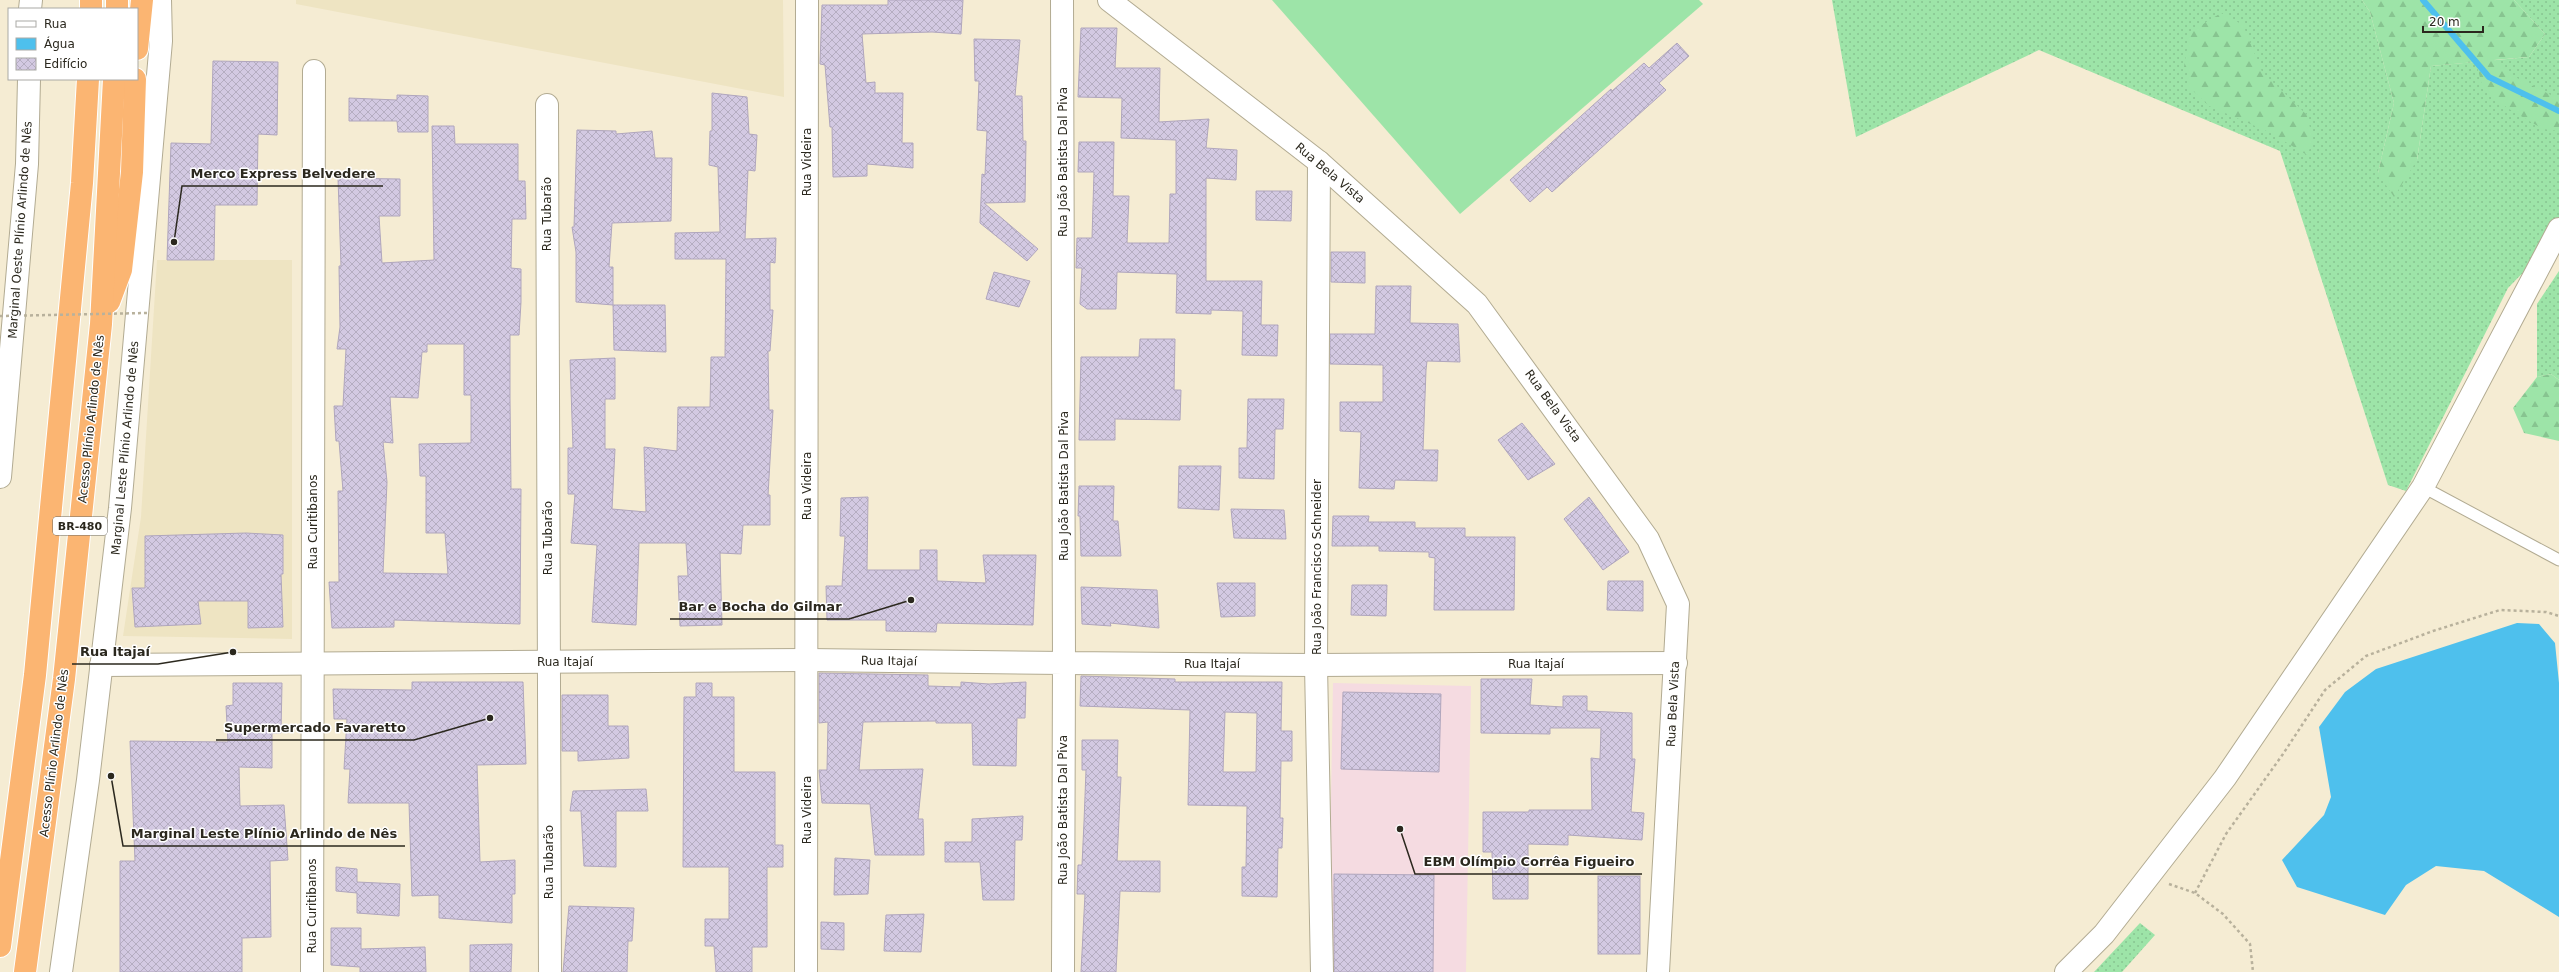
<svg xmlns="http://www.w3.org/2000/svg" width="2559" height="972" viewBox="0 0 2559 972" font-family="'DejaVu Sans',sans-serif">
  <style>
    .built { fill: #eee4c2 }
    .education { fill: #f5dbe1 }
    .grass { fill: url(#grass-dots) }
    .forest { fill: url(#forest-firs) }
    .garden { fill: #9de4a8 }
    .water { fill: #4ec0ed }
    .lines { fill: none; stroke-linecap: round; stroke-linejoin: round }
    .stream { stroke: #4ec0ed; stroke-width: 6 }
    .building { fill: url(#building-cross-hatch); stroke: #b0a6bd; fill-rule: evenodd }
    .lane-casing { stroke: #b2ab92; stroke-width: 13 }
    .street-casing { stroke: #b2ab92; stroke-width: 24 }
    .secondary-casing { stroke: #b2ab92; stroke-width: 24 }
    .highway-casing { stroke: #fff; stroke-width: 24 }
    .path { stroke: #b8b19c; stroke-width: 2.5; stroke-dasharray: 3 3; stroke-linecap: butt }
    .lane { stroke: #fff; stroke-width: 11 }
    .street { stroke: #fff; stroke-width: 22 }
    .secondary { stroke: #fff; stroke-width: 22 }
    .highway { stroke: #fbb572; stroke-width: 22 }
    .path-bridge { stroke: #b8b19c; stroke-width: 2.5; stroke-dasharray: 3 3; stroke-linecap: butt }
    .labels { text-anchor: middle; stroke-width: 3; stroke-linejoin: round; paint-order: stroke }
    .shield { fill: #fff; stroke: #6b6862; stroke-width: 1 }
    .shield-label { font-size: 11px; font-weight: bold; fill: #2b281e }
    .street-label { font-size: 12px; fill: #2b281e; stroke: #fff }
    .leader { fill: none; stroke: #2b281e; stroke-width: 1.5 }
    .callout-dot { fill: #2b281e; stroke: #fff; stroke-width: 1.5 }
    .callout-label { font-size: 13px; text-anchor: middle; font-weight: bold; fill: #2b281e; stroke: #fff; stroke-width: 3; stroke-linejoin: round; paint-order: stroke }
  </style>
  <defs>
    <pattern id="grass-dots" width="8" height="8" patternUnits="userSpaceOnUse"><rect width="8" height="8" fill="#9de4a8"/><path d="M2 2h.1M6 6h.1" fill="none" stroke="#87c490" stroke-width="1.8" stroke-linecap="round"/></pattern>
    <pattern id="forest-firs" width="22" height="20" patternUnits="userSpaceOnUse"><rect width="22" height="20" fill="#9de4a8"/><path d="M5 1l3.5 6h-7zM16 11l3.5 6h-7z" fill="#87c490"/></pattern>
    <pattern id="building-cross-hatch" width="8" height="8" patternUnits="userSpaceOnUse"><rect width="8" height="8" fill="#d3c9e2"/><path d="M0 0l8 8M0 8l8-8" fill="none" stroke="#b5adc1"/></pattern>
  </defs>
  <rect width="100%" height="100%" fill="#f5ecd3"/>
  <g class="built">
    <polygon points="296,0 783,0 784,97 296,4"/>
    <polygon points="157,260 292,260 292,639 123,636 141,517"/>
  </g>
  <polygon class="education" points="1333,683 1471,686 1466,972 1328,972"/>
  <g class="grass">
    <polygon points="1832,0 2362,0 2370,12 2394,103 2378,173 2417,160 2431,66 2529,57 2545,34 2514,0 2559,0 2559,236 2508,288 2406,491 2388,485 2280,151 2039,50 1856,137"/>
    <polygon points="2559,271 2559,380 2551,374 2537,377 2537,304"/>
    <polygon points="2140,923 2155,935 2122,972 2094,972"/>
  </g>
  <g class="forest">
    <polygon points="2362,0 2514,0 2545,34 2529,57 2494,60 2517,78 2559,99 2559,131 2543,129 2509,109 2483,89 2476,62 2431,66 2417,160 2394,197 2378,173 2394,103 2370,12"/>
    <polygon points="2221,13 2243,25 2262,72 2307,115 2313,141 2307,155 2269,132 2209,106 2189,87 2188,75 2184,67 2190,32"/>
    <polygon points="2551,374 2559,380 2559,441 2524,433 2513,408 2537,377"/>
  </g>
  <polygon class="garden" points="1272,0 1699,0 1703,4 1460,214"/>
  <polygon class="water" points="2517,623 2539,624 2555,643 2559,683 2559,917 2484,871 2436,866 2406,885 2385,915 2297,887 2282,860 2324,815 2331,797 2319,727 2345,692 2376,669"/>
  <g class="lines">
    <polyline class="stream" points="2423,0 2489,77 2559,111"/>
  </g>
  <g class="building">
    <polygon points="888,0 963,0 961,34 932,32 862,34 866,83 875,82 875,93 903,93 902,143 913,143 913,168 867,164 867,176 833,177 832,127 830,127 825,65 820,64 822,5 888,5"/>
    <polygon points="1081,28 1117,28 1115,68 1160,68 1159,122 1209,119 1206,148 1237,150 1236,180 1206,178 1206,281 1262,281 1261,325 1278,325 1277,356 1242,355 1243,311 1211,310 1211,314 1176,313 1177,274 1117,272 1116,309 1087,309 1080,304 1082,268 1076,268 1077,238 1092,238 1094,172 1078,172 1079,142 1114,142 1113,196 1129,196 1127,243 1169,243 1170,194 1176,194 1176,140 1121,138 1122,98 1078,97"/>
    <polygon points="974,39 1020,40 1015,96 1022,96 1023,141 1026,141 1025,202 984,203 1038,249 1027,261 980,223 982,174 985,175 987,131 977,130 979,81 975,81"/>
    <polygon points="1677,43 1689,56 1659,83 1666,90 1552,192 1547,187 1530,202 1510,180 1611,89 1612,91 1644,63 1649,68"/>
    <polygon points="213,61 278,62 277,135 258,134 257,205 215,205 214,260 167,260 171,143 211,144"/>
    <polygon points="712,93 747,97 749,134 757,135 755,171 748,170 745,239 776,238 775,263 770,262 770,310 773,310 770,351 768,351 769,410 773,410 768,495 770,495 770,525 743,525 741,554 720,553 722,625 680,626 678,576 688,576 686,543 639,543 636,625 592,622 597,545 571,543 575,494 568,494 568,448 573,448 570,360 615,358 615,399 605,399 605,449 615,449 612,509 646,512 644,447 677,451 678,407 710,407 711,357 725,357 726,259 675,259 675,233 720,232 718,167 709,165 710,131 712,131"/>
    <polygon points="397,95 428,96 428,132 398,132 397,121 349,121 349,98 397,100"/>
    <path d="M 432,126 L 454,126 L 455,144 L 518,144 L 518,181 L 525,181 L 526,219 L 512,219 L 511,268 L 521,269 L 521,302 L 519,335 L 510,335 L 510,399 L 511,489 L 521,489 L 520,624 L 394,620 L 394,627 L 332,628 L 329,582 L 339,582 L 338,491 L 343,491 L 339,441 L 336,441 L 334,406 L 343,406 L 346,349 L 337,349 L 340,327 L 339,266 L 341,266 L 338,178 L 400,179 L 400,216 L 379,216 L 382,263 L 434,260 ZM 427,344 L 464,344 L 464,395 L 471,395 L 471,443 L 419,444 L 420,476 L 426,476 L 426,533 L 445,533 L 448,574 L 383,573 L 387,482 L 383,442 L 393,443 L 390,397 L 418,398 L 422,352 L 427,352 Z"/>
    <polygon points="577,130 616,131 616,134 652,131 655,158 672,158 671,221 612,223 609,267 613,267 613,305 576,302 576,252 572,227 574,227"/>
    <polygon points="1256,191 1292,191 1291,221 1256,220"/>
    <polygon points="1331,252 1365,252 1365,283 1331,282"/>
    <polygon points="994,272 1030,281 1019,307 986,299"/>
    <polygon points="1376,286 1411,286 1410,323 1458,324 1460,362 1427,361 1426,370 1423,450 1438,450 1437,481 1395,480 1394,489 1359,488 1361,432 1340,431 1340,402 1383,402 1383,365 1330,364 1330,334 1375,334"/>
    <polygon points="613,305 665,305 666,352 614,350"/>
    <polygon points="1140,339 1175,339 1174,390 1181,390 1180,420 1115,419 1115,440 1079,440 1081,357 1139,357"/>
    <polygon points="1248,399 1284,399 1283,429 1275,429 1274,479 1239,478 1239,448 1247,448"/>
    <polygon points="1522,423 1555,464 1528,480 1498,440"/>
    <polygon points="1179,466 1221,466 1219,510 1178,508"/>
    <polygon points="1079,486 1114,486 1113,521 1118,521 1121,556 1081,556 1080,516 1078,516"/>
    <polygon points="868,497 867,570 920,570 920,550 937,550 937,581 986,583 983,555 1036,555 1033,625 937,623 936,632 886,631 886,620 827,620 826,586 842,586 845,536 840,536 841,498"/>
    <polygon points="1589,497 1629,552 1603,570 1564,519"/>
    <polygon points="1231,509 1284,510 1286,539 1234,538"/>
    <polygon points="1333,516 1369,516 1368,522 1415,522 1415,528 1465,528 1465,537 1515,537 1514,610 1434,610 1435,558 1429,557 1429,552 1379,551 1379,546 1332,546"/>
    <polygon points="246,533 283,535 283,574 281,574 283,627 248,628 248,601 198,601 201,624 135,627 132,588 145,588 145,536"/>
    <polygon points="1608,581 1643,581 1643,611 1607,610"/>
    <polygon points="1217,583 1255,583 1255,616 1221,617"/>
    <polygon points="1352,585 1387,585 1386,616 1351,615"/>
    <polygon points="1081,587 1157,590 1159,628 1110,623 1111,626 1082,624"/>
    <polygon points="819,673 928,675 928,686 961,687 961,682 989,684 1026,682 1025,718 1017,718 1016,766 973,765 972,723 936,723 936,721 863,722 859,770 923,769 918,819 923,819 924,855 875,855 870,804 822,803 819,770 827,770 828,722 819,723"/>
    <path d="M 1081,676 L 1175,679 L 1175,682 L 1282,682 L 1281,731 L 1292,731 L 1292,761 L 1281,761 L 1280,818 L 1283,818 L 1282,848 L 1278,848 L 1277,897 L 1242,896 L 1242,867 L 1246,867 L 1247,806 L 1188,805 L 1190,710 L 1080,706 ZM 1225,712 L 1257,713 L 1256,772 L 1223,772 Z"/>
    <polygon points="1481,679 1532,679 1530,705 1563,707 1563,696 1587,696 1587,711 1632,713 1632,759 1635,759 1631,812 1644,813 1642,840 1568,835 1568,845 1528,844 1528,899 1493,899 1492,852 1483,852 1483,812 1529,812 1529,810 1592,810 1591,758 1600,759 1601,728 1550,728 1550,734 1481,733"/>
    <polygon points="412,682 523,682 526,764 477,765 480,862 515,860 515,894 512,894 512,923 439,918 439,895 412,896 409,803 348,803 350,769 344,769 347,719 334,719 333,689 412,690"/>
    <polygon points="233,683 282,683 281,733 272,733 272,768 239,767 240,806 284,805 288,860 270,861 271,937 242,938 242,972 120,972 120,861 135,861 130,741 228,742 226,706 233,705"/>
    <polygon points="696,683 712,683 712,697 734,697 734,772 775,772 775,845 783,845 783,867 767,867 767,947 752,947 752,972 716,972 714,946 705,946 705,919 729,919 729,867 683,867 684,697 696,697"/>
    <polygon points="1343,692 1441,694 1439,772 1341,769"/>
    <polygon points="562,695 608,695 608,726 628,726 629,758 578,761 578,751 562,751"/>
    <polygon points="1082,740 1118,740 1117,777 1121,777 1117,861 1160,861 1160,892 1120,891 1116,972 1081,972 1085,894 1077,894 1078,865 1082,865 1084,822 1086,770 1082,770"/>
    <polygon points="646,789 648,811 616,811 616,867 584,866 581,811 570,811 573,791"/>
    <polygon points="1023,816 1022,840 1015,840 1014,900 983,900 980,862 945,862 945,842 972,842 972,819"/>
    <polygon points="835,858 870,860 868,894 834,895"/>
    <polygon points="336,867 357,869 357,882 400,884 399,916 357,913 357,893 336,891"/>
    <polygon points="1334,874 1434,875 1433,972 1334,972"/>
    <rect x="1598" y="876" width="42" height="78"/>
    <polygon points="569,906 634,908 632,941 628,941 627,972 563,972"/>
    <polygon points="924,914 921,952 884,951 886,915"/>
    <polygon points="821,922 844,923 844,950 821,949"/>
    <polygon points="331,928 361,928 361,949 425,947 426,972 360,972 360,967 331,965"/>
    <polygon points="512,944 511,972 470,972 470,945"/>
  </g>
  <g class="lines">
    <g class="lane-casing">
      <polyline id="lane" points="2423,487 2559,560"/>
    </g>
    <g class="street-casing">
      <g id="street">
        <polyline points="1062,0 1064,663 1316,665 1676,663"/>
        <polyline points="1109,0 1319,162 1477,304 1648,539 1678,604 1658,972"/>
        <polyline points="547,105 550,972"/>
        <polyline points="1319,162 1316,665 1322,972"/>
        <polyline points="312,972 314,71"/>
        <polyline points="806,972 807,0"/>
      </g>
    </g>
    <g class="secondary-casing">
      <g id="secondary">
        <polyline points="30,9 31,0"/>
        <polyline points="0,477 27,164 29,79"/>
        <polyline points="101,665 807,660 1064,663 1063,972"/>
        <polyline points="61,972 88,780 120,508 161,41 160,0"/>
        <polyline points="2066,972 2104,934 2225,778 2423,487 2559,229"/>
      </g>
    </g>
    <g class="highway-casing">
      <g id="highway">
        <polyline points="91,0 91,9"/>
        <polyline points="117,9 117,0"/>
        <polyline points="137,49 142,0"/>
        <polyline points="109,302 121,270 132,172 135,79"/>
        <polyline points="0,946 35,675 82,183 88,79"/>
        <polyline points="25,972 64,679 101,324 114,79"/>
      </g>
    </g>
    <g class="path">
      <polyline points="2169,884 2195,893 2223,914 2250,944 2253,972"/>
      <polyline points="2195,893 2226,834 2283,754 2325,690 2366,656 2433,631 2500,610 2546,612 2559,616"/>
    </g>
    <use href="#lane" class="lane"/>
    <use href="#street" class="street"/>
    <use href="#secondary" class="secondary"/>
    <use href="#highway" class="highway"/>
    <polyline class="path-bridge" points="0,316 147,313"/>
  </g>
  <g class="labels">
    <rect class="shield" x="53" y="517" width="54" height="18" rx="3"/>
    <g class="shield-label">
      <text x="80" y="530">BR-480</text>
    </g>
    <g class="street-label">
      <text transform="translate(807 162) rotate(-90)" y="4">Rua Videira</text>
      <text transform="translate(1063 162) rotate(-90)" y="4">Rua João Batista Dal Piva</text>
      <text transform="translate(1330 173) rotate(40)" y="4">Rua Bela Vista</text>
      <text transform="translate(547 214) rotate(-90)" y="4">Rua Tubarão</text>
      <text transform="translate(20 230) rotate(-86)" y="4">Marginal Oeste Plínio Arlindo de Nês</text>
      <text transform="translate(1553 406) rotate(54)" y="4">Rua Bela Vista</text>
      <text transform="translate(91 419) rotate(-84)" y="4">Acesso Plínio Arlindo de Nês</text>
      <text transform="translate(125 448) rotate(-85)" y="4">Marginal Leste Plínio Arlindo de Nês</text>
      <text transform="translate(807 486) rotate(-90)" y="4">Rua Videira</text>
      <text transform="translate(1064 486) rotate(-90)" y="4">Rua João Batista Dal Piva</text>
      <text transform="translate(313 522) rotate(-90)" y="4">Rua Curitibanos</text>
      <text transform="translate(548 538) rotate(-90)" y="4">Rua Tubarão</text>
      <text transform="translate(1317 567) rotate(-90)" y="4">Rua João Francisco Schneider</text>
      <text transform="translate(889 661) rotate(1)" y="4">Rua Itajaí</text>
      <text x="565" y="666">Rua Itajaí</text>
      <text x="1212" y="668">Rua Itajaí</text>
      <text x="1536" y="668">Rua Itajaí</text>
      <text transform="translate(1673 704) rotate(-87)" y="4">Rua Bela Vista</text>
      <text transform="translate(54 753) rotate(-83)" y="4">Acesso Plínio Arlindo de Nês</text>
      <text transform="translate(807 810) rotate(-90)" y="4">Rua Videira</text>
      <text transform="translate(1063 810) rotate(-90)" y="4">Rua João Batista Dal Piva</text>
      <text transform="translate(549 862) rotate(-90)" y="4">Rua Tubarão</text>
      <text transform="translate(312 906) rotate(-90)" y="4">Rua Curitibanos</text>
    </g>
  </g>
  <path class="leader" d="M174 242L182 186H383M911 600L849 619H670M233 652L158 664H72M490 718L414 740H216M111 776L123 846H405M1400 829L1415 874H1642"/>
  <g class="callout-dot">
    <circle cx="174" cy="242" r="4"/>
    <circle cx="911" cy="600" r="4"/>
    <circle cx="233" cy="652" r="4"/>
    <circle cx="490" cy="718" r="4"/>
    <circle cx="111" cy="776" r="4"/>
    <circle cx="1400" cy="829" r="4"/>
  </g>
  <g class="callout-label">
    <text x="283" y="178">Merco Express Belvedere</text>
    <text x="760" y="611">Bar e Bocha do Gilmar</text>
    <text x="115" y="656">Rua Itajaí</text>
    <text x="315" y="732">Supermercado Favaretto</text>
    <text x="264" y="838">Marginal Leste Plínio Arlindo de Nês</text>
    <text x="1529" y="866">EBM Olímpio Corrêa Figueiro</text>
  </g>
  <rect x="8" y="8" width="130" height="72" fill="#ffffff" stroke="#aaa9a5"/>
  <rect x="16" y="21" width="20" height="6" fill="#ffffff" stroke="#aaa9a5"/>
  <text x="44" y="28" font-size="12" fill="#2b281e">Rua</text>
  <rect x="16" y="38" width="20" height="12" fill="#4ec0ed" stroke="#aaa9a5"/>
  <text x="44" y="48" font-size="12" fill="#2b281e">Água</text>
  <rect x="16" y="58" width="20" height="12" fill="url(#building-cross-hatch)" stroke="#aaa9a5"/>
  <text x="44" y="68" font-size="12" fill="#2b281e">Edifício</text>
  <path d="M2423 26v6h60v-6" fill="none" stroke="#2b281e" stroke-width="2"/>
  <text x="2429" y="26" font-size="12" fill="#2b281e" stroke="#ffffff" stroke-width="3" paint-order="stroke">20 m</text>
</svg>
